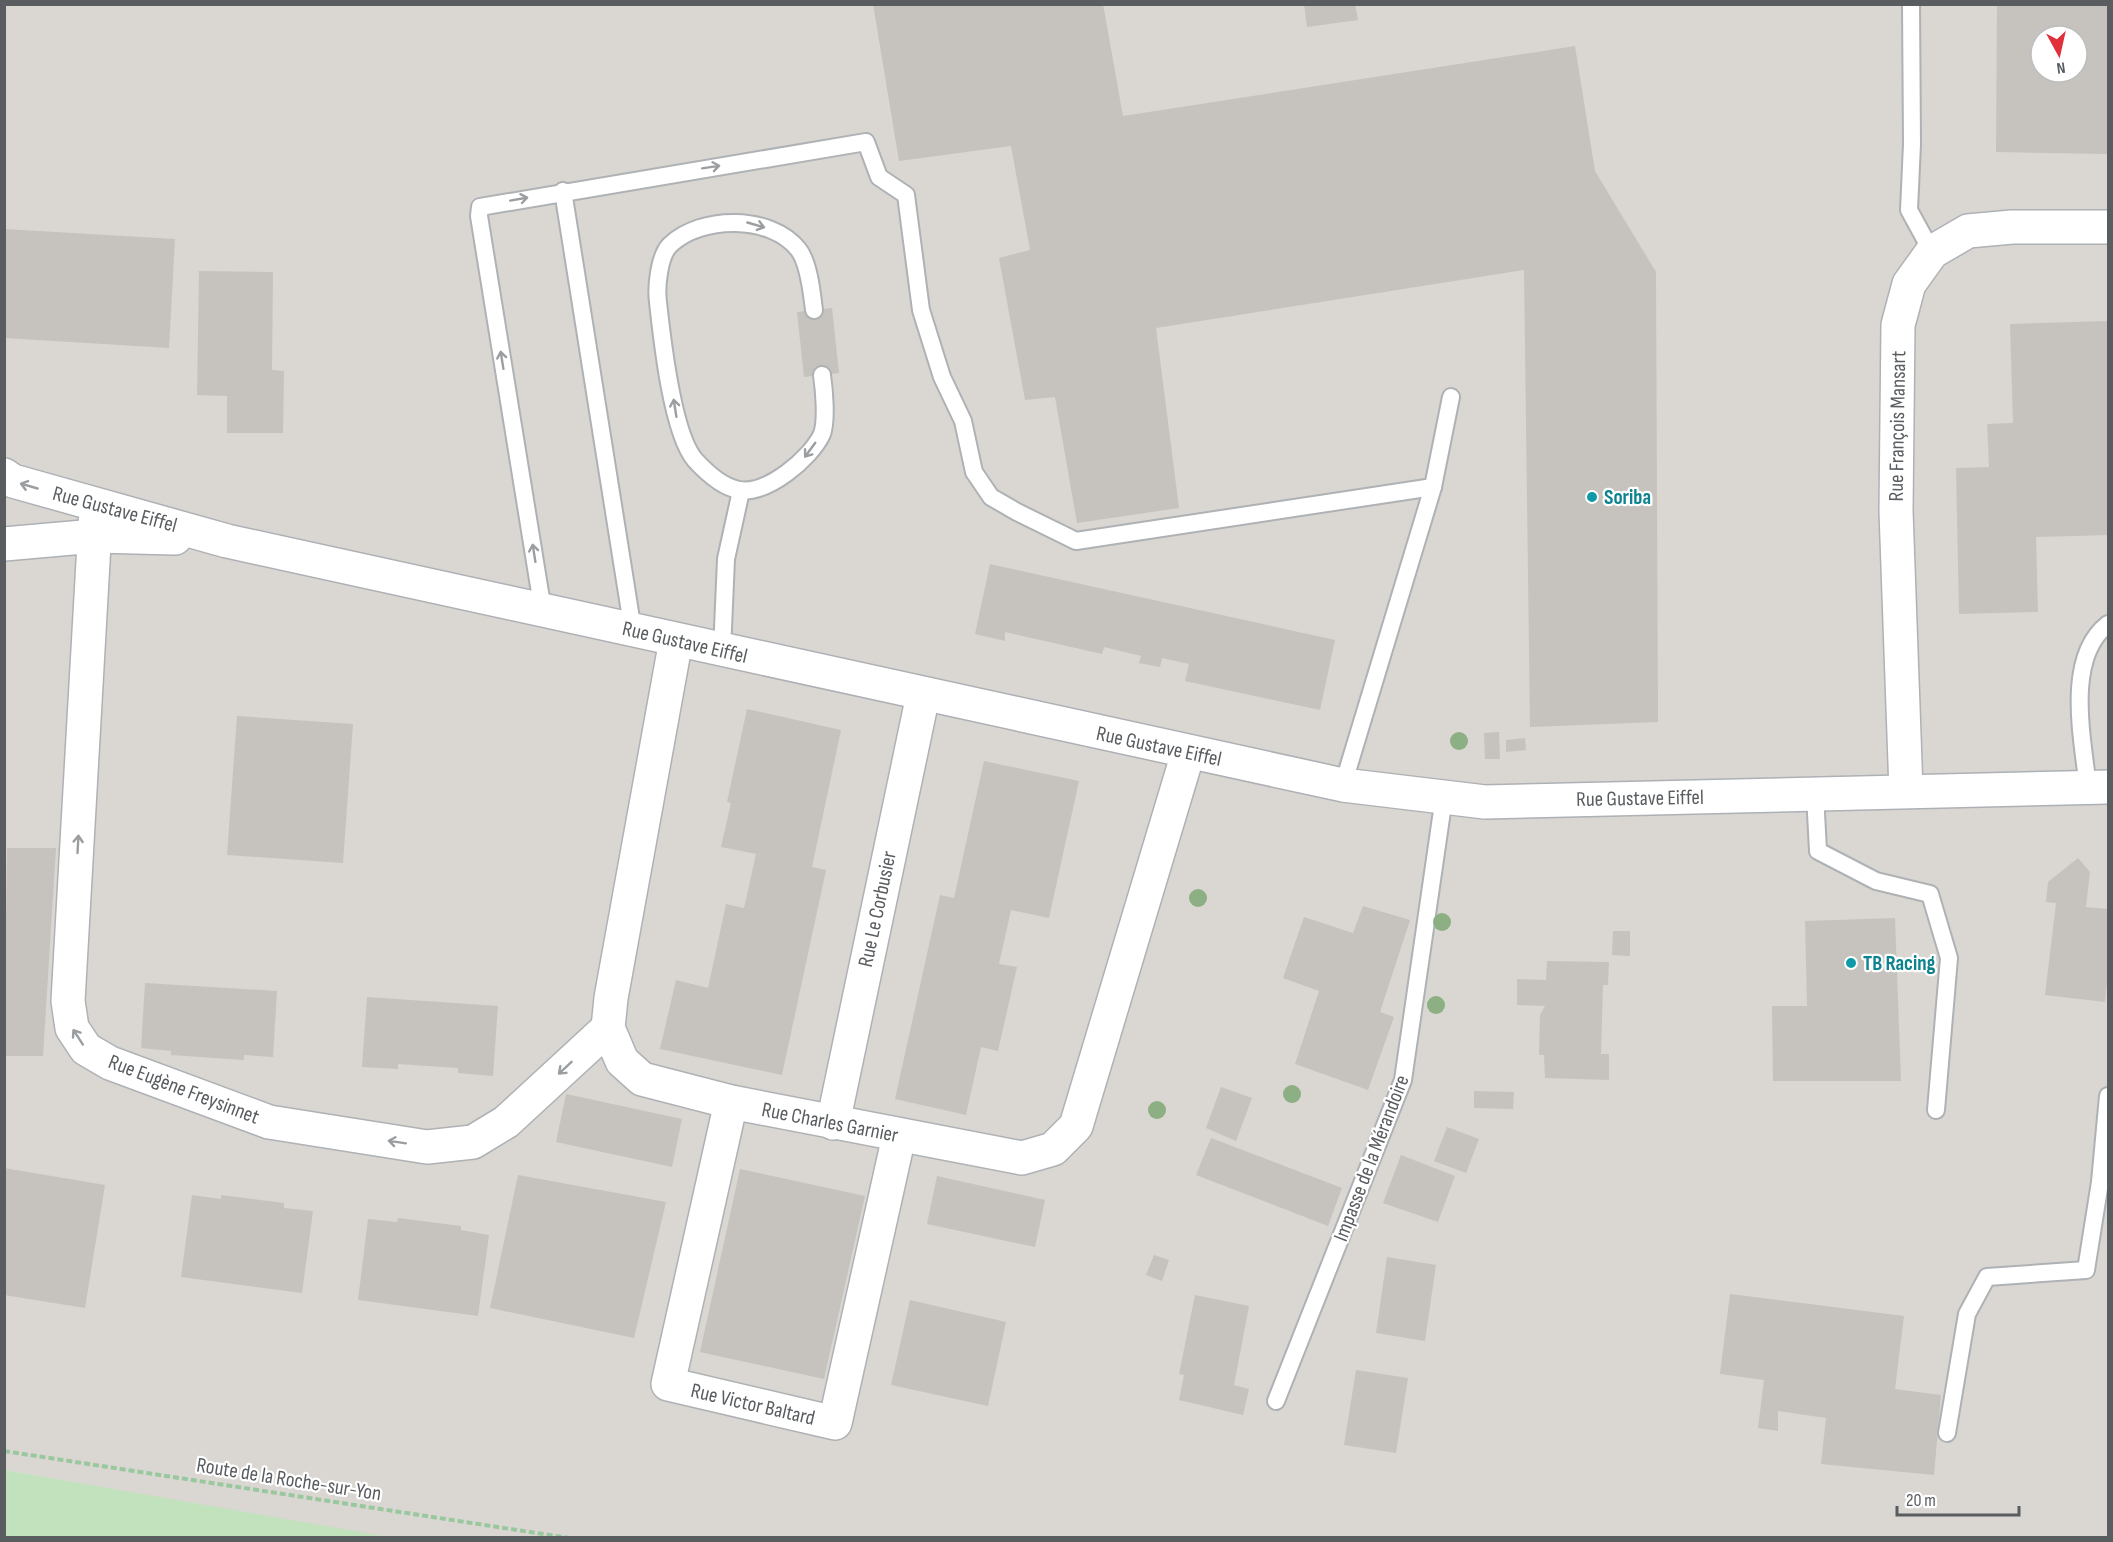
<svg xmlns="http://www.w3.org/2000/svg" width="2113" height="1542" viewBox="0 0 2113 1542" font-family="'Sofia Sans Condensed',sans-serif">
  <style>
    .industrial { fill: #dad6d2; fill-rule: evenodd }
    .green { fill: #c2e2bd }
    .building { fill: #c6c2bd; fill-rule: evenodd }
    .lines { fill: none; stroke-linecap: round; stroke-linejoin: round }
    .lane-casing { stroke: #aeb2b5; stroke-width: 20 }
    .street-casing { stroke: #aeb2b5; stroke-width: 36 }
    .secondary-casing { stroke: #adb1b5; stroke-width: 36 }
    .path { stroke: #99c89f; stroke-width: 4; stroke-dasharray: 6 3; stroke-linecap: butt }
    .lane { stroke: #fff; stroke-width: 16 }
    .street { stroke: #fff; stroke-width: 33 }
    .secondary { stroke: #fff; stroke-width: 33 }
    .tree { fill: #8caf83 }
    .oneway { stroke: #9b9ea0 }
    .culture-dot { fill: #0f9aa8; stroke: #fff; stroke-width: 2 }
    .labels { text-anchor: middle; stroke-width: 4.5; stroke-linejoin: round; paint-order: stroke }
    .street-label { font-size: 21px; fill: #595d60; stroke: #fff }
    .culture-label { font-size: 21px; font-weight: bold; fill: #0d838f; stroke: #fff; text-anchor: start }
  </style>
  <rect width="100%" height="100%" fill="#ebe7e0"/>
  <path class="industrial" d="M 4,5 L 2108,5 L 2108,1537 L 389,1538 L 5,1470 ZM 2041,36 L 2077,36 L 2077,72 L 2041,72 Z"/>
  <polygon class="green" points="4,1470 5,1470 389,1537 5,1537"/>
  <g class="building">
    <polygon points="873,4 1103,4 1123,116 1575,46 1595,171 1656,272 1658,722 1530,727 1524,270 1156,328 1179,508 1077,523 1055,397 1025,400 999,258 1030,250 1011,146 899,161"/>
    <polygon points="1304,4 1355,4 1358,20 1307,27"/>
    <path d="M 1997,4 L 2108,4 L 2108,154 L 1996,152 ZM 2041,36 L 2077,36 L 2077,72 L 2041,72 Z"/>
    <polygon points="4,229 175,239 169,348 4,338"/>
    <polygon points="199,271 273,272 272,370 284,371 283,433 227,433 227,396 197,395"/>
    <polygon points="832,308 839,373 804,377 797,312"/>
    <polygon points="2108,321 2108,535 2036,537 2038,612 1959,614 1956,468 1989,467 1987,424 2013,423 2010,324"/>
    <polygon points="990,564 1335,640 1320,710 1185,681 1189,664 1162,658 1160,667 1139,663 1141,656 1104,647 1102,654 1005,632 1005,641 975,634"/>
    <polygon points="747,709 841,730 812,867 826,870 782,1075 660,1049 676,980 708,988 726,904 744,908 756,854 721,847 731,803 727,802"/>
    <polygon points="237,716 353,724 343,863 227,855"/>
    <polygon points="1499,732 1500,759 1485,759 1484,733"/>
    <polygon points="1525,738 1526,750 1506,752 1506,740"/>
    <polygon points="984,761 1079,781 1049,918 1011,910 999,964 1017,967 998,1051 981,1047 966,1115 895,1099 940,895 954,898"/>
    <polygon points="7,848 56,848 43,1056 4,1056"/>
    <polygon points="2078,858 2090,872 2086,907 2108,909 2108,973 2105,1002 2045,995 2056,903 2046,902 2048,882"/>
    <polygon points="1363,906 1410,920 1380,1012 1394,1017 1368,1090 1295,1064 1319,991 1283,978 1304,917 1353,933"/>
    <polygon points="1895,918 1901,1081 1773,1081 1772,1006 1807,1006 1805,921"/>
    <polygon points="1613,931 1630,931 1630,956 1612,955"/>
    <polygon points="1547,961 1609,962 1608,985 1603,985 1601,1054 1609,1054 1609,1080 1545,1078 1544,1055 1539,1055 1540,1015 1545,1006 1517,1005 1517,979 1546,980"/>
    <polygon points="145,983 277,991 273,1057 244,1055 244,1060 171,1055 171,1051 141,1048"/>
    <polygon points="367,997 498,1006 493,1076 458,1073 458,1068 398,1064 398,1069 362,1067"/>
    <polygon points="1221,1087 1252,1098 1236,1141 1206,1128"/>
    <polygon points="1474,1091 1514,1092 1513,1109 1474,1108"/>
    <polygon points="566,1094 682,1119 672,1167 556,1142"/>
    <polygon points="1447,1127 1479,1139 1466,1173 1434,1161"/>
    <polygon points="1211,1138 1342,1188 1328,1226 1196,1175"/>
    <polygon points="1401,1155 1455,1176 1438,1222 1383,1203"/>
    <polygon points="4,1168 105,1185 85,1308 4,1295"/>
    <polygon points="740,1169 865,1196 824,1379 700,1352"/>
    <polygon points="518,1175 666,1202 634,1338 490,1308"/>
    <polygon points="937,1176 1045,1200 1035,1247 927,1224"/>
    <polygon points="192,1195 221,1199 221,1195 253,1199 284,1203 284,1208 313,1211 302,1293 181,1277"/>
    <polygon points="398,1218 461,1226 461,1230 489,1235 478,1316 358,1300 368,1219 397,1222"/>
    <polygon points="1154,1255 1169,1260 1162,1281 1146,1275"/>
    <polygon points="1387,1257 1436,1265 1425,1341 1376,1333"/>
    <polygon points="1730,1294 1904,1316 1895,1389 1941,1395 1934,1475 1821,1464 1826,1418 1778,1411 1778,1431 1758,1428 1764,1380 1720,1374"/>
    <polygon points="1195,1295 1249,1306 1234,1385 1249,1389 1243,1415 1179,1400 1184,1375 1179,1374"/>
    <polygon points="910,1300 1006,1322 988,1406 891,1385"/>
    <polygon points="1356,1370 1408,1378 1396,1453 1344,1445"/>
  </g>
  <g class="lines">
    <g class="lane-casing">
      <g id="lane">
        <polyline points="1911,4 1912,144 1909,210 1932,252"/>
        <polyline points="563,191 633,631"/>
        <path d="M 814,310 C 812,294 809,262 798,249 C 771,215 701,215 670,245 C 659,256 656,287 658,302 C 662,339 672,433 695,460 C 706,472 722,487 739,490 C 767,495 811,458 822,434 C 827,420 824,389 822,375"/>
        <polyline points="543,611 479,216 480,207 866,142 879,177 906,195 921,310 942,377 963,421 974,472 991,497 1017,512 1076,541 1433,487"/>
        <polyline points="722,651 726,559 741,491"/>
        <polyline points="1343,785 1433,487 1451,397"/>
        <path d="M 2088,788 C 2083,740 2064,658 2108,624"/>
        <polyline points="1815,794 1818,851 1876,881 1930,894 1949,958 1936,1110"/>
        <polyline points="1276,1401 1403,1080 1444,797"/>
        <polyline points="1947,1433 1967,1314 1987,1277 2086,1270 2100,1182 2108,1096"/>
      </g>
    </g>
    <g class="street-casing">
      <g id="street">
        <polyline points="96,509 68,1001 72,1028 86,1049 110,1063 269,1122 427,1147 473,1142 506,1122 608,1028"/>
        <polyline points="676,640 611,998 608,1028 622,1061 642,1079 731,1102 1022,1158 1053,1149 1076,1126 1188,753"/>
        <polyline points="1906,791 1896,511 1898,325 1909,284 1932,252 1968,231 2012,227 2108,227"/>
        <polyline points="731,1102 668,1384 835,1423 899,1136"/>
        <polyline points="833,1123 923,695"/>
      </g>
    </g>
    <g class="secondary-casing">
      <g id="secondary">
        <polyline points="4,475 13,481 227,541 1343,785 1485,802 2108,787"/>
        <polyline points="4,544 95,536 175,538"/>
      </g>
    </g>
    <polyline class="path" points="4,1451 569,1538"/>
    <use href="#lane" class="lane"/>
    <use href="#street" class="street"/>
    <use href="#secondary" class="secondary"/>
  </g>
  <g class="tree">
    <circle cx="1459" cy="741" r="9"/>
    <circle cx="1198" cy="898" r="9"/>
    <circle cx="1442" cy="922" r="9"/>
    <circle cx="1436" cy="1005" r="9"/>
    <circle cx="1292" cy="1094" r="9"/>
    <circle cx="1157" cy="1110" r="9"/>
  </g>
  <defs><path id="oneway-shaft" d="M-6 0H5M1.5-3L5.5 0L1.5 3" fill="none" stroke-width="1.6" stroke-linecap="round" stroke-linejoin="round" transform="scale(1.5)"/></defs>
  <g class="oneway">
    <use href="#oneway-shaft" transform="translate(711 167) rotate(-9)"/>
    <use href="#oneway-shaft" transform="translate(519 199) rotate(-10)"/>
    <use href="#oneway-shaft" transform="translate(756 225) rotate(16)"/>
    <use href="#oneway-shaft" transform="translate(502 360) rotate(-99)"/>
    <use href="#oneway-shaft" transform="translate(675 408) rotate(-99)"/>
    <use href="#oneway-shaft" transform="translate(810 450) rotate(126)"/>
    <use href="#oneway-shaft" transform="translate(29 486) rotate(-164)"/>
    <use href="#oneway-shaft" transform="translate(534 553) rotate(-99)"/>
    <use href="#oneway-shaft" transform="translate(78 844) rotate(-87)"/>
    <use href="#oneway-shaft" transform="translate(78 1037) rotate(-123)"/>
    <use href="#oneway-shaft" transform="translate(565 1068) rotate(137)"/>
    <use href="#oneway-shaft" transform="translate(397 1142) rotate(-171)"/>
  </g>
  <g class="culture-dot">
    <circle cx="1592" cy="497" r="6"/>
    <circle cx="1851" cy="963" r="6"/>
  </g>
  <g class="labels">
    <g class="street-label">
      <text transform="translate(1897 426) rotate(-89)" y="7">Rue François Mansart</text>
      <text transform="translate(115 509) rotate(15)" y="7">Rue Gustave Eiffel</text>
      <text transform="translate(685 642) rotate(13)" y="7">Rue Gustave Eiffel</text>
      <text transform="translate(1159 746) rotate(12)" y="7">Rue Gustave Eiffel</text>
      <text transform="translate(1640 798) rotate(-1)" y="7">Rue Gustave Eiffel</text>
      <text transform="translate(877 909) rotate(-78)" y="7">Rue Le Corbusier</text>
      <text transform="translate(184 1089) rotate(21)" y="7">Rue Eugène Freysinnet</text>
      <text transform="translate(830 1122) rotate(11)" y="7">Rue Charles Garnier</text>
      <text transform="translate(1371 1158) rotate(-69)" y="7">Impasse de la Mérandoire</text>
      <text transform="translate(753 1404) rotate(13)" y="7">Rue Victor Baltard</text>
      <text transform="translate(289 1479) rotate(9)" y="7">Route de la Roche-sur-Yon</text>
    </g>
    <g class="culture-label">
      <text x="1604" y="504">Soriba</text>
      <text x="1863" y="970">TB Racing</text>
    </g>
  </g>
  <rect width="2113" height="1542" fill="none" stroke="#595d60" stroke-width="12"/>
  <g transform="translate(2059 54) rotate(172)"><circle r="28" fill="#ffffff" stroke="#bdbebf" stroke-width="1.5"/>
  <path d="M0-4.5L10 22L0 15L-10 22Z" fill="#e1303c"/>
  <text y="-9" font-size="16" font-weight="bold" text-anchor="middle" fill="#595d60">N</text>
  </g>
  <path d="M1897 1506v9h122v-9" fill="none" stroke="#595d60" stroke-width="3"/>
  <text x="1906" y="1506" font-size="18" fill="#595d60" stroke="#ffffff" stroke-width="4.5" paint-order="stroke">20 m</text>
</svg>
